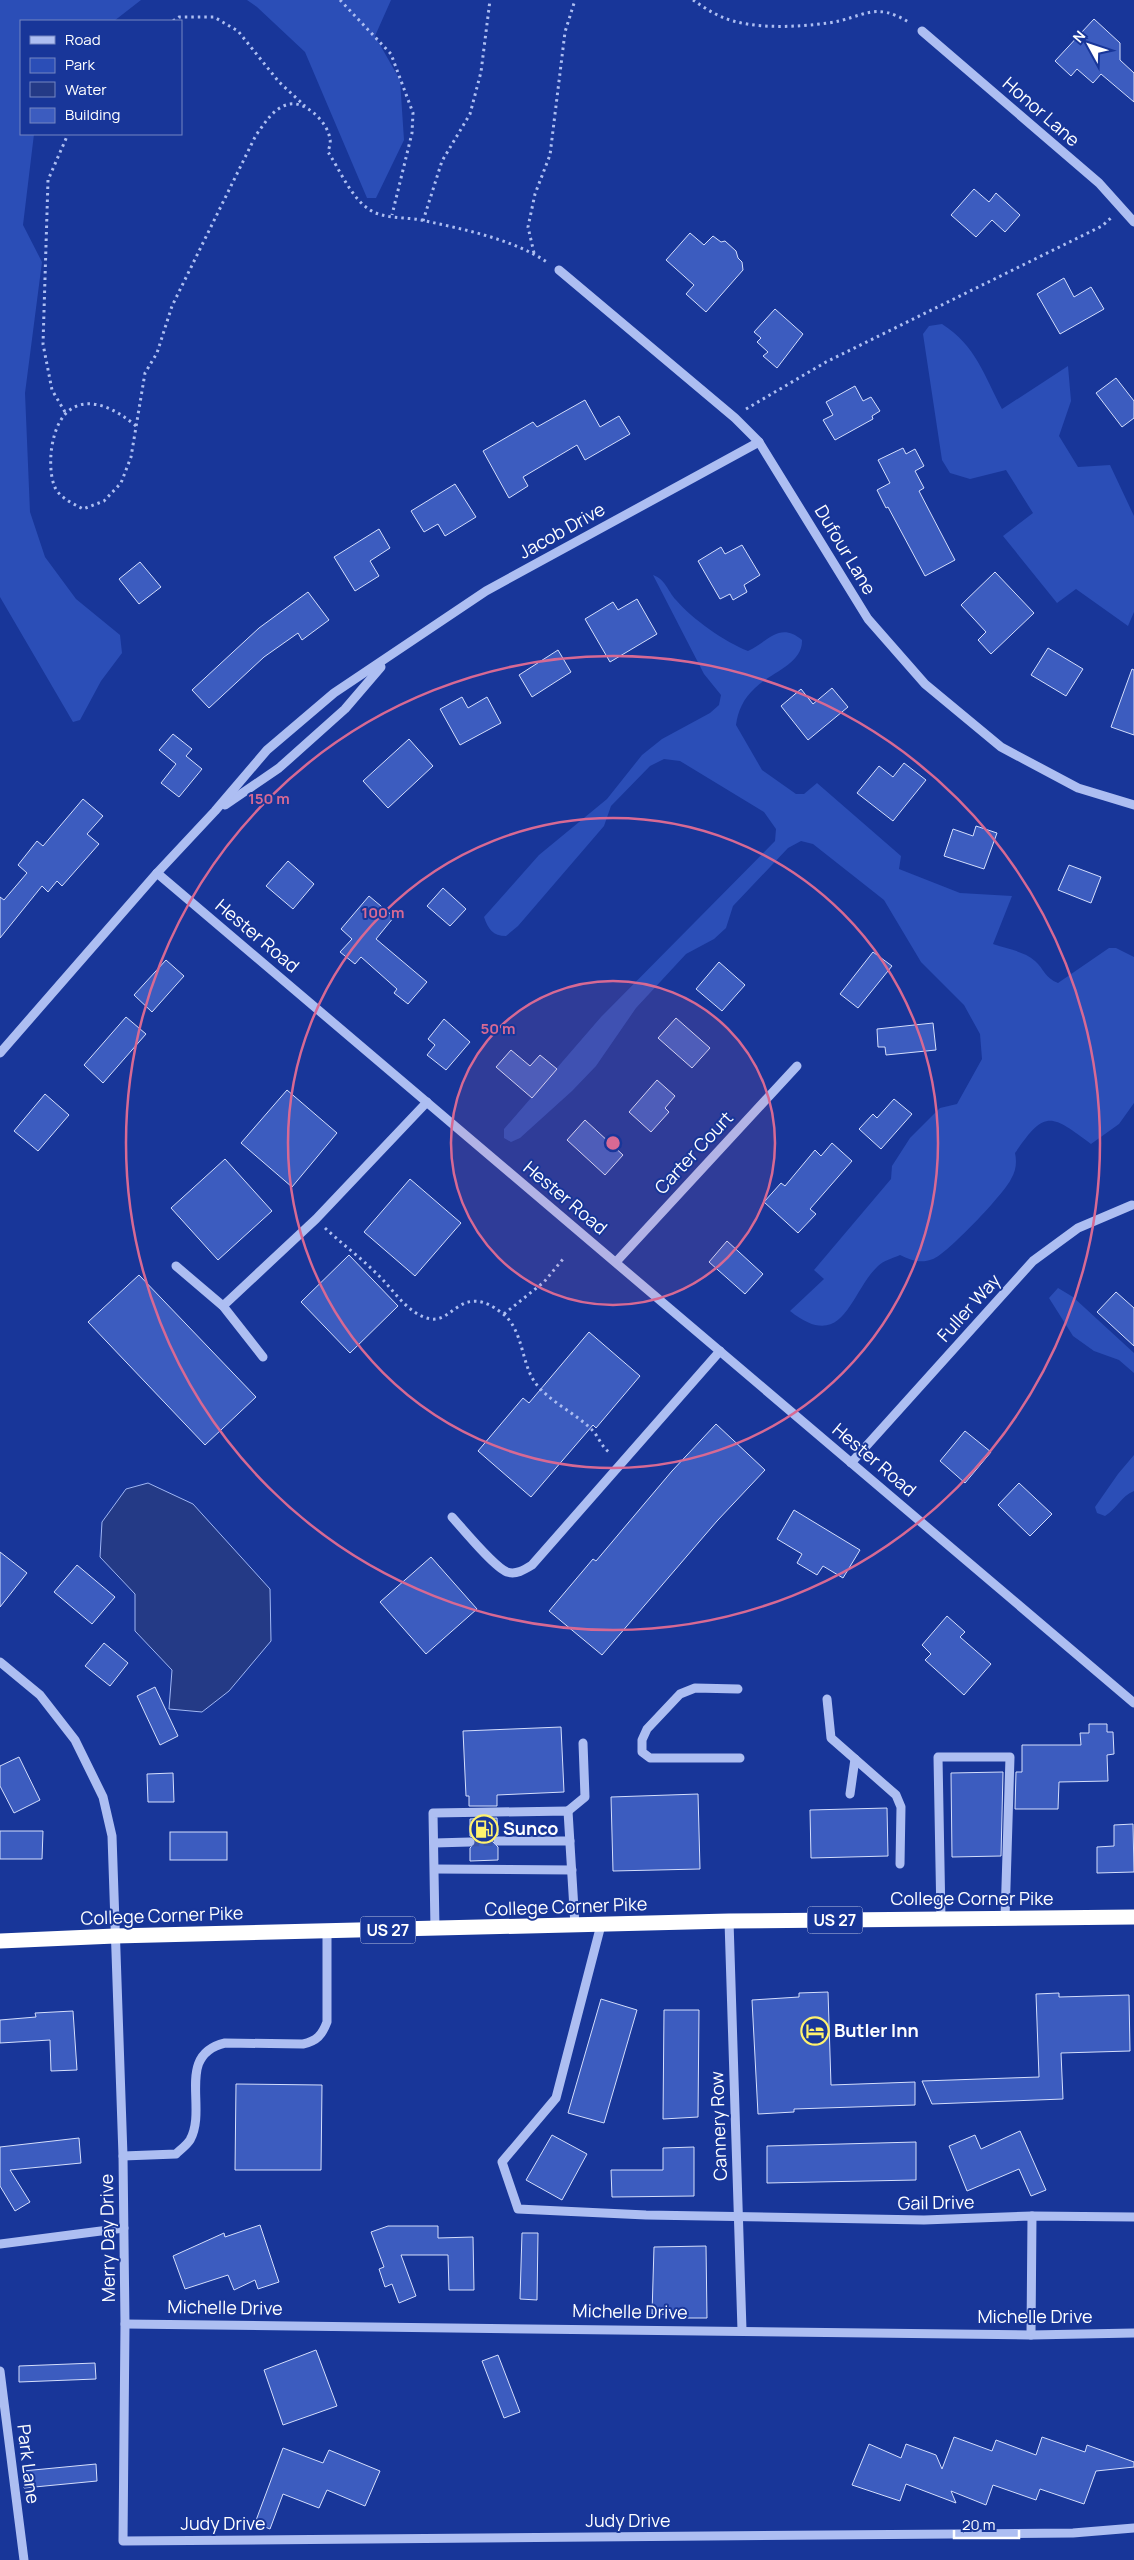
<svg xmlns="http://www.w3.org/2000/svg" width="1134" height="2560" viewBox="0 0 1134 2560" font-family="Manrope,sans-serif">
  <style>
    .green { fill: #2b4eb7 }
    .water { fill: #243a86; stroke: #9fb6f4 }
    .building { fill: #3c5cbf; stroke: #d4defc }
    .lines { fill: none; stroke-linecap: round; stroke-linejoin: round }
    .minor-tunnel { stroke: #3b54a8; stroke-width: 9; stroke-dasharray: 9 4.5; stroke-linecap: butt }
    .path { stroke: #adbef2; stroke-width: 3; stroke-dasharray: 2.5 4; stroke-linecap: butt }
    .minor { stroke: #adbef2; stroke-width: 9 }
    .highway { stroke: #fff; stroke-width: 15 }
    .ring { fill: none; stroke: #d76994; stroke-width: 2.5 }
    .labels { text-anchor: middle; stroke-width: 4; stroke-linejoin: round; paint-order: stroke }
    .shield { fill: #183699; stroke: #bac3e0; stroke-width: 1 }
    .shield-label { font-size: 16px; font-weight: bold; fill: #fff }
    .street-label { font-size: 18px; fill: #fff; stroke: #183699 }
    .poi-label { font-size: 18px; font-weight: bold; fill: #fff; stroke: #183699; text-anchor: start }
    .centre { fill: #d76994; stroke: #183699; stroke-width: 2.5 }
    .ring-label { font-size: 15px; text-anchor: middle; font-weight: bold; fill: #d76994; stroke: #183699; stroke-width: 4; stroke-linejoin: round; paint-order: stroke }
  </style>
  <rect width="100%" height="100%" fill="#183699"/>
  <g class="green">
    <polygon points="0,0 141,0 114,21 21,21 21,134 34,134 23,225 42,262 25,393 30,512 45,557 76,599 120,635 122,653 101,681 80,720 73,722 0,597"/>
    <polygon points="247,0 391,0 375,36 400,80 404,140 376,198 367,198 305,52 257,7"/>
    <path d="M 942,324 C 976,346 984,375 1002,409 L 1068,366 L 1071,401 L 1059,436 L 1078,467 L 1110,465 L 1134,516 L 1134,612 L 1128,626 L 1076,589 L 1057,603 L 1003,536 L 1033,513 L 1006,470 L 970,479 L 950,473 L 942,460 L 923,334 L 929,326 Z"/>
    <path d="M 653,575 C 666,580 667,590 676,600 C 692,619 725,642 748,651 C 770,640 780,622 802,640 C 803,664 770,673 755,688 C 743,699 738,711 736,725 L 762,770 L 796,794 L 804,794 L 817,783 L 901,856 L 899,869 L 960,893 L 1012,896 L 993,944 C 1007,949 1024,951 1035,961 C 1044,969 1045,978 1058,983 L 1109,948 L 1116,948 L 1134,957 L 1134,1103 L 1119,1124 L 1091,1144 C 1051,1114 1045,1109 1015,1153 C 1017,1162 1016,1171 1011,1179 C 1005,1193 946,1255 933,1259 C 920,1264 911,1260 900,1255 C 893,1258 883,1261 878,1266 C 850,1292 844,1354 790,1311 L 824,1279 L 814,1270 L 891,1179 L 892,1166 L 910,1138 L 940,1108 L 957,1104 L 982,1059 L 980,1034 L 964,1005 L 921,962 L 884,900 L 813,844 L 801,841 L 788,848 L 733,906 L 726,928 L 714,939 L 686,954 L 636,1008 L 596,1066 L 572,1091 L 520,1138 L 511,1142 L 504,1138 L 504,1129 L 601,1017 L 775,841 L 776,829 L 764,812 L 680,761 L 664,759 L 650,766 L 611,806 L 604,826 L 518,926 L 506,936 C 493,936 488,929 484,917 L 539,855 L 607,799 L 642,755 L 662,739 L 710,713 L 719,705 L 721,695 L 704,674 Z"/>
    <polygon points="1058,1288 1073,1297 1134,1353 1134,1373 1119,1360 1094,1351 1073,1336 1049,1298"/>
    <path d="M 1134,1455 L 1134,1491 C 1121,1496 1117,1509 1105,1516 L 1097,1513 L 1095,1507 L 1118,1474 Z"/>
  </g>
  <polygon class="water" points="148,1483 193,1504 270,1589 271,1641 229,1691 202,1712 169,1709 172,1670 135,1631 135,1594 100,1557 102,1522 126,1489"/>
  <g class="building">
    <polygon points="1094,19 1120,43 1120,60 1134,73 1134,102 1101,74 1093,83 1077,69 1071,76 1055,61"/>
    <polygon points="974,189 989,202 996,193 1020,215 1005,232 992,220 976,237 951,215"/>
    <polygon points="690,233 704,245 713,236 721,242 725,241 736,251 738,258 742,262 743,270 706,312 686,294 694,285 666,260"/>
    <polygon points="1064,278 1074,297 1091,287 1104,309 1060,334 1037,294"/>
    <polygon points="775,309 803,334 777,368 763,356 768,352 757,342 761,338 754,332"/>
    <polygon points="1116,378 1134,401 1134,418 1122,427 1096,393"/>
    <polygon points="855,386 863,401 871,397 880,411 872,416 873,419 835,440 823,420 833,415 826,402"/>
    <polygon points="585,400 600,427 619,416 630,434 585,460 577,445 523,477 528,486 509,498 483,451 533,422 537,427"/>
    <polygon points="903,448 906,454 915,449 924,466 915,471 924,488 919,491 955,560 925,576 888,507 886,508 877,490 890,483 878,460"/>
    <polygon points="455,484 476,517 445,536 438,524 424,532 411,511"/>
    <polygon points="379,529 390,548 370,561 379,576 355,591 334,557"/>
    <polygon points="742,545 760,575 744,585 747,592 733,600 730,594 720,599 698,561 721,547 725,554"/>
    <polygon points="140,562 161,587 139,604 119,579"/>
    <polygon points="995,572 1034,613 991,654 978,640 986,632 961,605"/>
    <polygon points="308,592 329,620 302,640 298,633 264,657 209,708 192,690 259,628"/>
    <polygon points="637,599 657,634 610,662 585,619 613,602 618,610"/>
    <polygon points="1048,648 1083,669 1066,696 1031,675"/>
    <polygon points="558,650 571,672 532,697 519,675"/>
    <polygon points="1132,669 1134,670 1134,735 1111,727"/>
    <polygon points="832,688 848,707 808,740 781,706 801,689 813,704"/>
    <polygon points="462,697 468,708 487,697 501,723 460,745 440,709"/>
    <polygon points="173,734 192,749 186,756 202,769 179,797 161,783 176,764 159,750"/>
    <polygon points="409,739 433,766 388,808 363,781"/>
    <polygon points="904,763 926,780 893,821 857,793 879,766 893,777"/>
    <polygon points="83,799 103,816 87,834 99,844 62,886 57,881 48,892 42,886 0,938 0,897 4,900 27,873 18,865 37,841 43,846"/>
    <polygon points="976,826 997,833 984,869 944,856 953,829 973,836"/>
    <polygon points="288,861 314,884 293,909 266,886"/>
    <polygon points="1069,865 1101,877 1091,903 1058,890"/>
    <polygon points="443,888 466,909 450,926 427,906"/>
    <polygon points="369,896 394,917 376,939 427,982 408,1004 394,993 397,989 361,957 355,964 340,952 352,939 341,929"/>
    <polygon points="873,952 892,966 858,1008 840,994"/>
    <polygon points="166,960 184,976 152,1012 134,995"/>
    <polygon points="719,962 745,985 722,1011 696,989"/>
    <polygon points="126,1017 146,1034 103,1083 84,1065"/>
    <polygon points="676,1018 710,1048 692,1068 658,1038"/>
    <polygon points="444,1019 470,1042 446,1070 427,1055 435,1045 428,1039"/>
    <polygon points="933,1023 936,1050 886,1055 885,1047 878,1047 877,1029"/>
    <polygon points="511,1050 530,1066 540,1055 557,1069 532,1098 496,1067"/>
    <polygon points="657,1080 675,1096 665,1108 669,1112 651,1132 629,1112"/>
    <polygon points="287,1090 337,1133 292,1187 241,1143"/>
    <polygon points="45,1094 69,1115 38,1151 14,1131"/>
    <polygon points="894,1099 912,1114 881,1149 859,1129 873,1114 877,1118"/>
    <polygon points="585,1120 623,1155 605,1175 567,1140"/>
    <polygon points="832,1143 852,1161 810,1209 816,1214 798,1233 764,1202 781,1183 785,1186 815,1150 821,1156"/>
    <polygon points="225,1159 272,1211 218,1260 171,1208"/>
    <polygon points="410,1179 461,1223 415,1276 364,1232"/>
    <polygon points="727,1241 763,1274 745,1294 709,1262"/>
    <polygon points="349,1255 398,1306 350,1353 301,1302"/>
    <polygon points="139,1275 256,1397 205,1445 88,1322"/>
    <polygon points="1116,1292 1134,1308 1134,1346 1097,1312"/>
    <polygon points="589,1332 640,1376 596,1428 593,1425 531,1497 478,1451 523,1398 529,1403"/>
    <polygon points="716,1424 765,1470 717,1521 602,1655 549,1611 593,1559 596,1561 672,1471"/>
    <polygon points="965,1431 991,1452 965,1483 940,1461"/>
    <polygon points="1019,1483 1052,1514 1030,1536 998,1505"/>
    <polygon points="794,1510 860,1550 843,1578 823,1566 817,1575 797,1563 802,1554 777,1539"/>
    <polygon points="0,1552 27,1573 0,1607"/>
    <polygon points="431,1557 477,1609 426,1654 380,1602"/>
    <polygon points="77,1565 115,1597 92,1624 54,1592"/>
    <polygon points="947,1616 965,1632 960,1637 991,1664 964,1695 925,1660 931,1654 922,1645"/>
    <polygon points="104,1643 128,1663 110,1686 85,1666"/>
    <polygon points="155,1687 178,1736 160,1745 137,1696"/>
    <polygon points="1089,1724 1107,1724 1107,1732 1113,1732 1114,1754 1107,1755 1108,1781 1059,1782 1058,1809 1015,1809 1016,1772 1022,1772 1022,1745 1081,1745 1080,1733 1089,1733"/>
    <polygon points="561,1727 564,1792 497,1795 497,1806 469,1806 469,1796 466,1796 463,1731"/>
    <polygon points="19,1757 40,1800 14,1813 0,1786 0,1766"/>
    <polygon points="1003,1772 1001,1856 952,1857 951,1773"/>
    <polygon points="173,1773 174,1802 148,1802 147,1774"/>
    <polygon points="698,1794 700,1869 613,1871 611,1797"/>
    <polygon points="887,1808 888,1856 811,1858 810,1810"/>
    <polygon points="497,1818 498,1835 493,1837 492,1841 498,1847 498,1860 470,1861 470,1848 476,1842 475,1838 470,1836 470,1819"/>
    <polygon points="1133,1824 1134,1872 1097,1873 1097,1847 1114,1846 1114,1825"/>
    <polygon points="0,1831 43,1831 42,1859 0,1859"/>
    <rect x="170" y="1832" width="57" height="28"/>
    <polygon points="828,1992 831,2085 915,2082 915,2105 794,2109 794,2112 758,2114 752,2000 799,1997 799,1993"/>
    <polygon points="1059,1993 1059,1997 1129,1995 1130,2051 1061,2053 1063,2099 932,2104 922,2081 1039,2077 1036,1994"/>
    <polygon points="601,1999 637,2010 604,2123 568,2113"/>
    <polygon points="664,2010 699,2010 698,2117 663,2119"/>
    <polygon points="73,2011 77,2070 51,2071 50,2040 0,2043 0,2020 36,2017 35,2013"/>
    <polygon points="236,2084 322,2085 321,2170 235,2170"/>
    <polygon points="1020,2131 1046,2190 1031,2196 1019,2169 967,2191 949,2146 975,2135 981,2149"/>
    <polygon points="552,2135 587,2154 562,2200 526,2180"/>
    <polygon points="79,2138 81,2163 10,2170 30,2202 15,2211 0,2186 0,2147"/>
    <polygon points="916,2142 916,2180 767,2183 767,2146"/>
    <polygon points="694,2147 694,2196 612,2197 611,2170 663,2170 663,2148"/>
    <polygon points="260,2225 279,2282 258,2289 255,2280 234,2290 228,2275 185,2289 173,2256 224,2233 225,2237"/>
    <polygon points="388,2226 438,2226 438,2238 473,2237 474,2290 449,2290 448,2255 401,2255 416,2296 399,2303 392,2284 385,2287 379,2269 384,2267 371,2232"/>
    <polygon points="522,2233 538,2233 537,2300 520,2299"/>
    <polygon points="706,2246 707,2318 684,2318 684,2315 652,2314 654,2247"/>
    <polygon points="316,2350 337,2406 283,2425 264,2370"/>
    <polygon points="498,2355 520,2412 504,2418 482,2361"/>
    <polygon points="95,2363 96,2379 19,2382 19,2366"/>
    <polygon points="954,2437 992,2451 996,2440 1036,2455 1042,2437 1085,2452 1087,2445 1134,2462 1134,2467 1096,2471 1084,2504 1040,2489 1036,2500 993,2485 986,2505 951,2491 956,2503 906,2484 900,2501 852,2485 869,2444 901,2458 906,2444 936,2455 942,2469"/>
    <polygon points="283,2448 323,2463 329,2450 380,2471 365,2506 327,2490 319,2508 283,2494 270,2529 255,2523"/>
    <polygon points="96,2464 97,2481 24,2488 23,2471"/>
  </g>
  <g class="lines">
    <polyline class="minor-tunnel" points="470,1842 498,1841"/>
    <g class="path">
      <polyline points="340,0 391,54 413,113 412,133 392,215"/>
      <path d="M 693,0 C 702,6 712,13 722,17 C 751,30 798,27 828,23 C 864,18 874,0 910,23"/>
      <polyline points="173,21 179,17 214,17 238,31 279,82 305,106"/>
      <polyline points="423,221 442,161 470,114 481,72 490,0"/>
      <polyline points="534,253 528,227 535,194 550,155 565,32 575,0"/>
      <polyline points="746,409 826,362 1102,226 1112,217"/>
      <polyline points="65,412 52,390 43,344 48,180 68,134"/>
      <path d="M 136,426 C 100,395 61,392 52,446 C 50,457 50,474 54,485 C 58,497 72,503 83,509 L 104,501 L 121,483 L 131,457 L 145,373 L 157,353 L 172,306 L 256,135 C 265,123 272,110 286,105 C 304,98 329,123 330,140 C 331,143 329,148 328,152 C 340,170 351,198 370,210 C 384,219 405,217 421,220 C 463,229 512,239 547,262"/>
      <path d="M 325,1228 C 342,1244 360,1257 376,1273 C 392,1287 407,1315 431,1319 C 454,1322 462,1282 502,1313 C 523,1329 521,1361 534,1381 C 547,1401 578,1414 594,1432 C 600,1440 602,1447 610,1453"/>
      <polyline points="504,1314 544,1282 563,1259"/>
    </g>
    <g class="minor">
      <polyline points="922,31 1099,183 1134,222"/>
      <polyline points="559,270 735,418 759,442 868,619 925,684 1001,747 1078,788 1134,805"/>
      <polyline points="225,805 279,768 345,709 381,667"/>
      <polyline points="157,873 1134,1703"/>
      <polyline points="0,1053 157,873 215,811 267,750 334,693 486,591 759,442"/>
      <polyline points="616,1262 797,1066"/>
      <polyline points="176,1266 223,1306 263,1357"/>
      <polyline points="223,1306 316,1219 427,1102"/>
      <polyline points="851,1463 1033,1261 1078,1228 1132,1205"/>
      <path d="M 452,1517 C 463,1529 494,1567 507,1572 C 516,1575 524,1570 532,1565 L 720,1351"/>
      <polyline points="0,1662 40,1695 75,1740 103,1797 112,1836 123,2156 125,2324 123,2541 1073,2533 1134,2528"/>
      <polyline points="738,1689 695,1688 680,1694 647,1729 642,1740 642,1752 650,1758 740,1758"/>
      <polyline points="827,1699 831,1738 896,1795 901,1807 900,1864"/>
      <polyline points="850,1794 855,1759"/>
      <polyline points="568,1811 585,1797 583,1743"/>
      <polyline points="498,1841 570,1841"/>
      <polyline points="434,1843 470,1842"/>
      <polyline points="435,1869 572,1870"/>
      <polyline points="941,1919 938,1757 1010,1757 1005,1918"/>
      <polyline points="729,1921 742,2330"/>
      <polyline points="601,1925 556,2098 502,2162 518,2209 646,2215 924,2220 1032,2216 1134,2217"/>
      <polyline points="435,1929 433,1813 568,1811 575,1926"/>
      <path d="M 123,2156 L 176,2154 C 180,2150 187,2145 190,2140 C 208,2108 175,2055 225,2043 L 303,2044 C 317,2041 322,2035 327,2022 L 327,1931"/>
      <polyline points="0,2244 124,2228"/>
      <polyline points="125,2324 1031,2335 1134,2333"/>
      <polyline points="1031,2335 1032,2216"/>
      <polyline points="0,2371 24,2560"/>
    </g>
    <polyline class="highway" points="0,1941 115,1936 729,1921 1134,1917"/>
  </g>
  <circle cx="613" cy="1143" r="162" fill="#d76994" fill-opacity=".12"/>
  <g class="ring">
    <circle cx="613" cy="1143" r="162"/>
    <circle cx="613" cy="1143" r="325"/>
    <circle cx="613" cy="1143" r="487"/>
  </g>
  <defs>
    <g id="fuel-ring" transform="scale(1.4375)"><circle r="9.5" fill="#183699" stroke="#fff26d" stroke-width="1.5"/><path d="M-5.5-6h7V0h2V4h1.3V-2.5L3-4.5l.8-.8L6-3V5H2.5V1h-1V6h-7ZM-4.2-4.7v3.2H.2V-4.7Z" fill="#fff26d"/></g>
    <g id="hotel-ring" transform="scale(1.4375)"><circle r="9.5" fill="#183699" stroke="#fff26d" stroke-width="1.5"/><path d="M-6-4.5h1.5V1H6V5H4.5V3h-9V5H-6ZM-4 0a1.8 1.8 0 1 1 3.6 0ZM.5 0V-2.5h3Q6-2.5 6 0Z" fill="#fff26d"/></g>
  </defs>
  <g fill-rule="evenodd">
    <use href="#fuel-ring" x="484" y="1829"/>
    <use href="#hotel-ring" x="815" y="2031"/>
  </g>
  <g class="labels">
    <g class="shield">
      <rect x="807.5" y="1906.5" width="55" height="27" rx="4"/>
      <rect x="360.5" y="1916.5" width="55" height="27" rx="4"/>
    </g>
    <g class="shield-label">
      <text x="835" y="1926">US 27</text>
      <text x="388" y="1936">US 27</text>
    </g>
    <g class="street-label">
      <text transform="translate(1041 112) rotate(41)" y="6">Honor Lane</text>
      <text transform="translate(562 531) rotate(-29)" y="6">Jacob Drive</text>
      <text transform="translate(845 550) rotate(59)" y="6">Dufour Lane</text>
      <text transform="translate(257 936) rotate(40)" y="6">Hester Road</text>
      <text transform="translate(694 1153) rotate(-47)" y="6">Carter Court</text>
      <text transform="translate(565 1198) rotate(40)" y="6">Hester Road</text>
      <text transform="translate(969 1308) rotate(-48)" y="6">Fuller Way</text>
      <text transform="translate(874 1460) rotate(40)" y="6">Hester Road</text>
      <text x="972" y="1905">College Corner Pike</text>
      <text transform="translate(566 1907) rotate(-2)" y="6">College Corner Pike</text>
      <text transform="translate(162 1916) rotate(-2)" y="6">College Corner Pike</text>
      <text transform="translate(719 2126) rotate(-92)" y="6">Cannery Row</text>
      <text transform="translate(936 2203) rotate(-1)" y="6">Gail Drive</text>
      <text transform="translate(108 2238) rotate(-91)" y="6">Merry Day Drive</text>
      <text transform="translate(225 2308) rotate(1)" y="6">Michelle Drive</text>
      <text transform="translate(630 2312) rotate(1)" y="6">Michelle Drive</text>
      <text x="1035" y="2323">Michelle Drive</text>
      <text transform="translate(28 2464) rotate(83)" y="6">Park Lane</text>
      <text x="628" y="2527">Judy Drive</text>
      <text x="223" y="2530">Judy Drive</text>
    </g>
    <g class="poi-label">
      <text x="503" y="1835">Sunco</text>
      <text x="834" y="2037">Butler Inn</text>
    </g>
  </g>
  <circle cx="613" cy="1143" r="8" class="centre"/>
  <g class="ring-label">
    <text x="269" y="804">150 m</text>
    <text x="383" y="918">100 m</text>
    <text x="498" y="1034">50 m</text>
  </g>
  <rect x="20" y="20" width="162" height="115" fill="#183699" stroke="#7486c2"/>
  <rect x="30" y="36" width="25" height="8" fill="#adbef2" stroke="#7486c2"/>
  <text x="65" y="45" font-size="15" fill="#ffffff">Road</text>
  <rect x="30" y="58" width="25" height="15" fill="#2b4eb7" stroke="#7486c2"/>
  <text x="65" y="70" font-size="15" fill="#ffffff">Park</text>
  <rect x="30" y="82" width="25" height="15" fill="#243a86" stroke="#7486c2"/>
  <text x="65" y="95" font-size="15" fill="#ffffff">Water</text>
  <rect x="30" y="108" width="25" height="15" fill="#3c5cbf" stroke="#7486c2"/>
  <text x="65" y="120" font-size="15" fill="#ffffff">Building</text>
  <g transform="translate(1089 45) rotate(310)" stroke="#183699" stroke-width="4" paint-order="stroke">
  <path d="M0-4L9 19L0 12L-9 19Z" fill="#ffffff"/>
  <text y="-8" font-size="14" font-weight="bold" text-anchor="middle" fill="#ffffff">N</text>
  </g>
  <path d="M954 2530v8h65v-8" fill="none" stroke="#ffffff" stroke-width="2.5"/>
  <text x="962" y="2530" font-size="15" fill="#ffffff" stroke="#183699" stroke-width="4" paint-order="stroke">20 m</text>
</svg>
